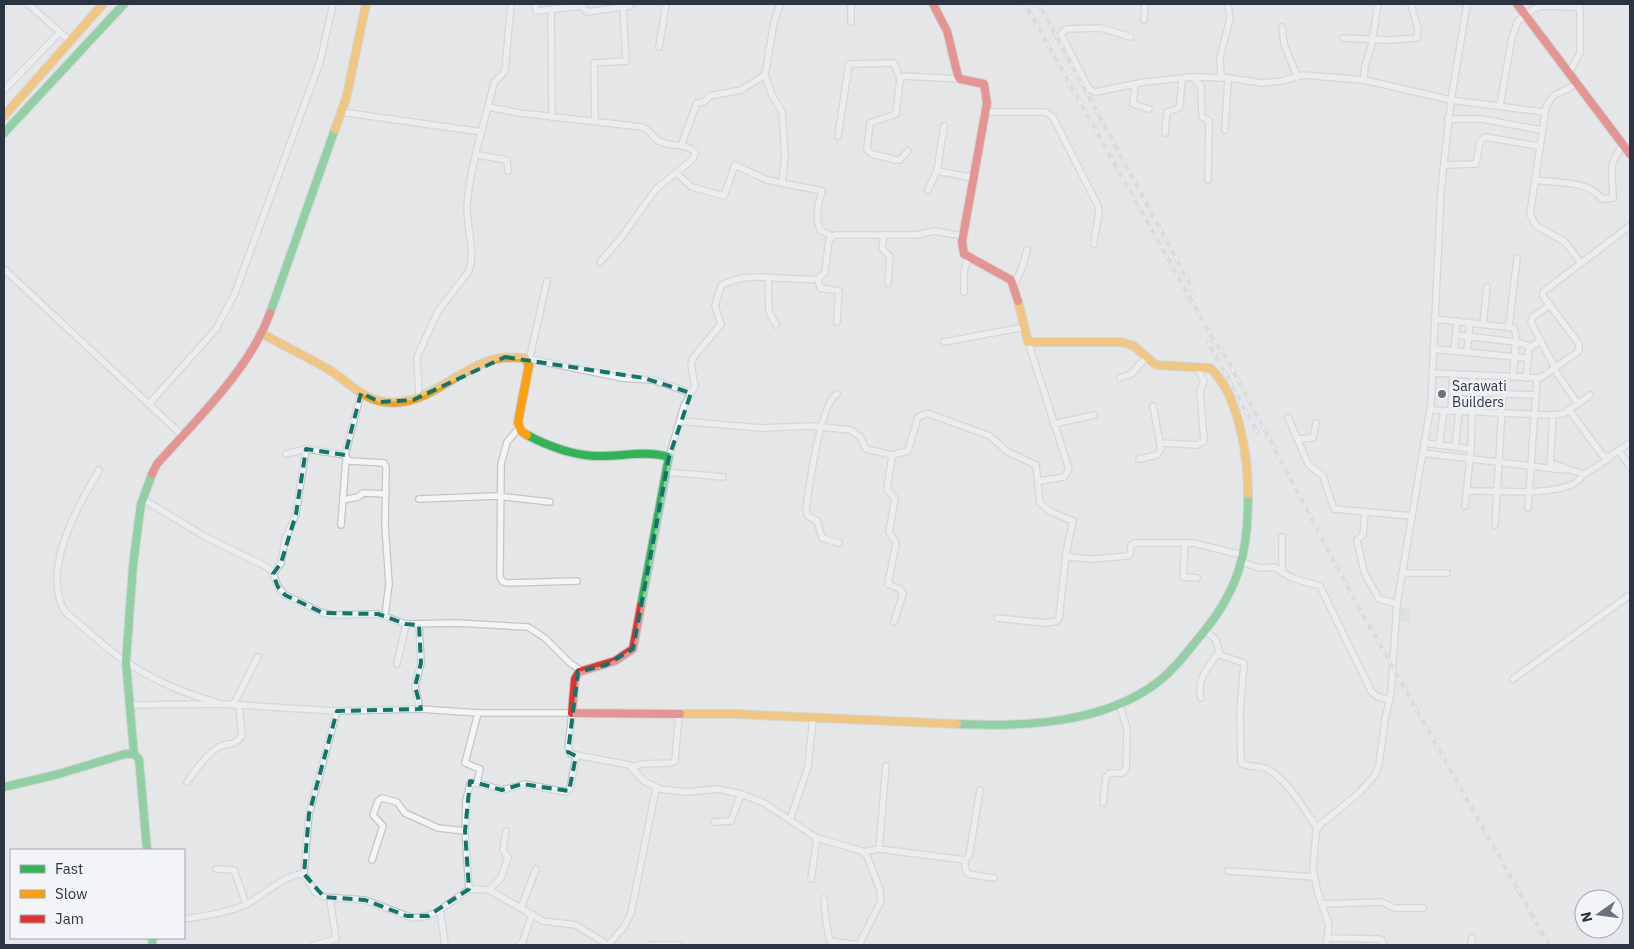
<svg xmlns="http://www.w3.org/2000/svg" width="1634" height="949" viewBox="0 0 1634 949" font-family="'IBM Plex Sans',sans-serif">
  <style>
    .green { fill: #d5dcd4 }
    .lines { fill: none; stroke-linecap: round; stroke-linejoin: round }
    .street-casing { stroke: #c2c4c6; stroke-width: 8 }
    .fast-casing { stroke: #c2c4c6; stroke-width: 10 }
    .slow-casing { stroke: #c2c4c6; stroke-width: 10 }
    .jam-casing { stroke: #c2c4c6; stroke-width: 10 }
    .street { stroke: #f3f4f6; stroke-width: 5.5 }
    .fast { stroke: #30b455; stroke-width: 8 }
    .slow { stroke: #ff9f0a; stroke-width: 8 }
    .jam { stroke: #e5322d; stroke-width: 8 }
    .rail-casing { stroke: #ccced1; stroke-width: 4 }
    .rail { stroke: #f2f4f8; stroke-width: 2; stroke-dasharray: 5.5; stroke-linecap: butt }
    .marked { fill: none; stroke: #0f766e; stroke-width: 4; stroke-dasharray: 10 6; stroke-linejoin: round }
    .poi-dot { fill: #6b727c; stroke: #f2f4f8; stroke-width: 2 }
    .labels { text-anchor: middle; stroke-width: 4; stroke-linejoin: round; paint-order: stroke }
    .poi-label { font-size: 14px; fill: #2a3442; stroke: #f2f4f8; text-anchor: start }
  </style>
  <rect width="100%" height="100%" fill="#e4e6e8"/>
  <polygon class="green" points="1399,606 1411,610 1411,624 1398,621"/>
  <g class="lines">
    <g class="street-casing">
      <g id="street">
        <polyline points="28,4 70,41"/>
        <polyline points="535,4 536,11 582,6 587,12 630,6"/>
        <polyline points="551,10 552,117"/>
        <polyline points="1144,20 1145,4"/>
        <polyline points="851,22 851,4"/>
        <polyline points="1282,27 1284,44 1297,76"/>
        <polyline points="1131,37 1101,28 1066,29 1061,34 1089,89 1095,92 1145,82 1192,77 1228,78 1263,83 1282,81 1303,75 1364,80 1451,100 1544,112"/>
        <polyline points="1343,38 1387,40 1417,38 1418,29 1411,4"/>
        <polyline points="659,47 666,4"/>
        <polyline points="1569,73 1580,53 1580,6"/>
        <polyline points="765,75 772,95 782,112 785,157 782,181"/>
        <polyline points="1192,77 1201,86 1202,117 1209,121 1208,180"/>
        <polyline points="1221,78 1220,57 1230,19 1228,4"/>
        <polyline points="1364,80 1365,66 1371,47 1378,4"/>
        <polyline points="1135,84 1133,104 1149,109"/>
        <polyline points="1577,84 1553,96 1546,107 1530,214 1536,226 1564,241 1581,263"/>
        <polyline points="4,90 60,32"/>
        <polyline points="1500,105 1512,37 1518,21 1532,10 1541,6 1580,7"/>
        <path d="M 488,107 L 520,113 L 642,127 C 651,130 653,139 661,142 C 672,147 686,143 695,152 L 693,159 L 656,189 L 621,238 L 600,262"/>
        <polyline points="341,112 482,132"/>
        <path d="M 986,112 L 1045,112 L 1053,117 L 1098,206 C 1101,218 1094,231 1094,244"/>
        <polyline points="1448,119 1482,119 1541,130"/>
        <polyline points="595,121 594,63 626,61 623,7"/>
        <polyline points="1225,130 1228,78"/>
        <polyline points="1165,133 1167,112 1179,108 1180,104 1182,78"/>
        <polyline points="838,136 849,64 894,63 900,79"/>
        <polyline points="681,146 697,103 704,102 710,96 741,90 765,75 774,22 780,4"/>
        <polyline points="908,151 900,160 896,160 872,154 867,149 870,123 896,114 900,79 904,76 960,79"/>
        <polyline points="477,155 507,160 508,171"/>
        <polyline points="1444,165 1476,164 1480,142 1485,137 1538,146"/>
        <polyline points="937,171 974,178"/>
        <path d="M 676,173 L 692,187 L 724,196 L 735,165 L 767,180 L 822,191 C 818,205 815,216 820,230 L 832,236"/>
        <path d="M 1534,180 C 1554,183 1589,180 1602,199 L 1613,198 C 1613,170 1606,170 1623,144"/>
        <polyline points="928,190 937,171 944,126"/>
        <polyline points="884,235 882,248 890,257 888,283"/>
        <polyline points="4,269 183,436"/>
        <polyline points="768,277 769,311 776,325"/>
        <polyline points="818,279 820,288 839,291 837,322"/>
        <polyline points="1014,285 1022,268 1027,250"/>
        <polyline points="964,292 964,272 968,257"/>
        <polyline points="1550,305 1533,317 1531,322 1555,368"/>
        <polyline points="1434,319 1514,328 1516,336 1513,377"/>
        <polyline points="1483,324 1487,287"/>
        <polyline points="1509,326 1517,258"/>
        <polyline points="1456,335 1516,342 1530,346"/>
        <polyline points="944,342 1025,327"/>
        <polyline points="1028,342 1069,469 1064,477 1039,481"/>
        <polyline points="1433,349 1527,358"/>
        <polyline points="1454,351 1457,321"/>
        <polyline points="1467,352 1470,322"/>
        <polyline points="530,359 622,378 653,380 691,393"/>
        <polyline points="529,361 547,281"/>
        <polyline points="1554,369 1578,404"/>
        <polyline points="1432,373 1540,378 1579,351 1579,344 1543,296 1543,292 1630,226"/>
        <polyline points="1120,378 1131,374 1146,358"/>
        <polyline points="1526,378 1529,349 1540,340"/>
        <polyline points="1452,392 1536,395"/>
        <polyline points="361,393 345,455 349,461 384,463 386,467 385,525 389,584 385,615"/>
        <path d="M 837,394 C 820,404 809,487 806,509 L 808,516 L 817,521 L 822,538 L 839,543"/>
        <path d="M 419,398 L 417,357 L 438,311 L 469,271 C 476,250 466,226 467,205 C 470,166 485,121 494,83 L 505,71 L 511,4"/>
        <polyline points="149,404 216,329 235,293 320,62 333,4"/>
        <polyline points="1430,410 1549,415 1563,414 1590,395"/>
        <polyline points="1569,410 1603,456 1610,456 1630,443"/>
        <polyline points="1451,411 1453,374"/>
        <polyline points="1288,417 1308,464 1323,476 1334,509 1411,516"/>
        <polyline points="680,421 761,428 810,426 851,430 860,437 866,449 892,455 908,451 918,417 927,413 990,436 1008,452 1036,465 1040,503 1051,512 1073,521 1066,553 1068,557 1093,559 1127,556 1130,555 1131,545 1135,543 1193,543 1242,555"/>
        <polyline points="1053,424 1094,415"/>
        <polyline points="519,428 507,442 501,464 500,577 503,582 509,583 577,581"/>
        <polyline points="1297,439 1313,438 1316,423"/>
        <polyline points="1160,443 1196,445 1204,441 1200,391 1204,381 1197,367"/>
        <polyline points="1424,443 1471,449"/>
        <polyline points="1439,445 1444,411"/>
        <polyline points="1455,447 1459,411"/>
        <polyline points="1619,451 1630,467"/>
        <polyline points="1422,453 1564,470"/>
        <polyline points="286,454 306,449 345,455"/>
        <polyline points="892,455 887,490 895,498 889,532 896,543 888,584 900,589 903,594 894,622"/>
        <path d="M 669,457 L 684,406 L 695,386 L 691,365 L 693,358 L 721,324 L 715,306 L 721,286 C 746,269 790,282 818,279 L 825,272 L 829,240 L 835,235 L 916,235 L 934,231 L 963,236"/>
        <polyline points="1139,459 1157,455 1161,449 1153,406"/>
        <polyline points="1551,463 1583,474"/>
        <polyline points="1550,468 1553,415"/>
        <path d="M 99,470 C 77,507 41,570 65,612 C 85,628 104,647 125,661 C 151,679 185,694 216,702"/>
        <polyline points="667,472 723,477"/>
        <path d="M 1467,491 C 1497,490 1544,496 1571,485 C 1577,483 1581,476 1586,473 C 1594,468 1602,464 1609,458 L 1606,457"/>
        <polyline points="143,499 204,536 265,566 272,571 278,587 285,595 323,613 334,615 378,614 406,624 456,623 528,627 545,638 570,663 582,671"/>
        <polyline points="419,499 496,496 550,502"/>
        <polyline points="343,500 358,497 363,493 386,494"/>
        <polyline points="1465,506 1471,449 1473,375"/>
        <polyline points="1528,508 1537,378"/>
        <polyline points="1365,513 1363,535 1357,540 1364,572 1379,599 1397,604"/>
        <polyline points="341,525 346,459"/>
        <polyline points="1495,525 1504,376"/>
        <polyline points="1282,537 1282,573"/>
        <polyline points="1185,543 1183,577 1197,578"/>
        <polyline points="1241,562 1260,568 1274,567 1292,578 1320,586 1371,691 1378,697 1389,700"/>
        <polyline points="1402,573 1447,573"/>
        <polyline points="273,574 281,563 285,540 296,514 306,449"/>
        <polyline points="997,618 1046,623 1057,621 1059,618 1066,555"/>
        <polyline points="419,624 421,663 415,686 420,709"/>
        <path d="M 1205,630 L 1216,640 L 1220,655 L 1244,663 L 1240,710 L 1241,763 C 1248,768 1259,765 1267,769 C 1288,780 1304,809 1317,828"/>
        <polyline points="397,664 406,624"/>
        <polyline points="1513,679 1630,595"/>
        <path d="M 1201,698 C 1196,679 1208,668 1218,653"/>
        <polyline points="130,705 223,704 337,711 420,709 478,713 572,713 568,748 571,754 629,765 644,781 660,789 686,792 718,789 741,794 764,803 817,838 862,851 867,856 880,890 881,901 859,945"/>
        <polyline points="233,705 258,657"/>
        <polyline points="632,767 642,764 671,763 675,761 679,714"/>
        <path d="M 187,782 C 194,772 210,750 221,746 C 232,742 232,747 242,736 L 239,705"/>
        <polyline points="477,783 480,769 465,763 478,713"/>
        <polyline points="1103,803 1106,777 1110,773 1122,773 1126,769 1127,729 1119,703"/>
        <polyline points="790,820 808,767 813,718"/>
        <polyline points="714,822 731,821 741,794"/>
        <polyline points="879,849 965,860 969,856 980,790"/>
        <polyline points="863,852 879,849 886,766"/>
        <polyline points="372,860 383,826 373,815 378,801 382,798 397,802 405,813 438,828 465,831"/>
        <polyline points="965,860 965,868 968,874 994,878"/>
        <polyline points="216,869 234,870 246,904"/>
        <polyline points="1228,871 1314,877"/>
        <polyline points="304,874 309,814 337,711"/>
        <polyline points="811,879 817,838"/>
        <polyline points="469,889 465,831 466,800 470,784 477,783 502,790 525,784 566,792 570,788 576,756"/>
        <polyline points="489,890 501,878 508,858 503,850 506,831"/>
        <path d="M 824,899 C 825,914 826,927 830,941 L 859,945"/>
        <polyline points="1322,904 1382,902 1394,908 1423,908"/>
        <polyline points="521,908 536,869"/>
        <polyline points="440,910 445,945"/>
        <path d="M 184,919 C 204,916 226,913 245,905 C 264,896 283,874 304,874 L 315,892 L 324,897 L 365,900 L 413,918 L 428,916 L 440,910 L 469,889 L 489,890 L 543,921 L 576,925 L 608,945"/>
        <polyline points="1328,938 1379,939 1382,940 1383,945"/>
        <polyline points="314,945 336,939 330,899"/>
        <polyline points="519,945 523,941 532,914"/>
        <polyline points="608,945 624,927 631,913 656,788"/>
        <polyline points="651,945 678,945"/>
        <polyline points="1326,945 1329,925 1318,893 1313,870 1316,831 1321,824 1359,793 1375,775 1379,764 1385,720 1391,692 1397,604 1431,404 1441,190 1451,100 1467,4"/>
        <polyline points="1471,945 1472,938"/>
      </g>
    </g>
    <g class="fast-casing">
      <g id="fast">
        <polyline points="4,133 124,4"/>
        <polyline points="270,313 335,129"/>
        <path d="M 527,435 C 548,446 571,455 595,456 C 620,457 644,450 669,457 L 641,606"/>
        <path d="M 957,724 C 1023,727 1103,724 1158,682 C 1173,670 1185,655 1197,640 C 1237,594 1249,555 1248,494"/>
        <polyline points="134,754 126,662 133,565 141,504 152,474"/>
        <polyline points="4,787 55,775 125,754 134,754 139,759 147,850"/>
        <polyline points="152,945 153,938"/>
      </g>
    </g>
    <g class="slow-casing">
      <g id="slow">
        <polyline points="4,116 103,4"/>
        <polyline points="335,129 346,99 366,4"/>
        <path d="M 1018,301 L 1028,342 L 1121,342 L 1134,346 L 1156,365 L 1210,368 C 1239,394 1248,457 1248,494"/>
        <path d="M 261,333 C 284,346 308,357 331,371 C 347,381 361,397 380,401 C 422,410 451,374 488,361 C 500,357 512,357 525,358 L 529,365 L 518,422 L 521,431 L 527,435"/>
        <polyline points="680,714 737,714 957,724"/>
      </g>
    </g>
    <g class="jam-casing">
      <g id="jam">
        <polyline points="933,4 947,31 958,76 960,79 984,84 987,103 962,242 964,254 1011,280 1018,301"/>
        <polyline points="1517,4 1630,154"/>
        <path d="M 152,474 L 157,464 C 196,420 250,369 270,313"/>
        <polyline points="641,606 633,649 615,661 579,672 575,679 572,713 680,714"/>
      </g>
    </g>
    <use href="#street" class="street"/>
    <use href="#fast" class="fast"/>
    <use href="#slow" class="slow"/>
    <use href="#jam" class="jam"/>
    <g class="rail-casing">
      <g id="rail">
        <polyline points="1025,4 1213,339 1226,357 1352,595 1549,945"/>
        <polyline points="1039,4 1193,290"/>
        <polyline points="1208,342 1257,432"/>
      </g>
    </g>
    <use href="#rail" class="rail"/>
  </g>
  <path d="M0 0H1634V949H0ZM 505,357 L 644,378 L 691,393 L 669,457 L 633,649 L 606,665 L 578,672 L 568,752 L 576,756 L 569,791 L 522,784 L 502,790 L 470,781 L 465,831 L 469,889 L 428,916 L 407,916 L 365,900 L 324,897 L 304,874 L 309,814 L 337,711 L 421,709 L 415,686 L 421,663 L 419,625 L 406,624 L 378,614 L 323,613 L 285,595 L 278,587 L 273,574 L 281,563 L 296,514 L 306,449 L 345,455 L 361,393 L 380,402 L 413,400 Z" fill="#e4e6e8" fill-opacity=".55" fill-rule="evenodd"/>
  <path class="marked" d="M 505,357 L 644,378 L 691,393 L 669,457 L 633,649 L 606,665 L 578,672 L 568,752 L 576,756 L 569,791 L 522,784 L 502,790 L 470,781 L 465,831 L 469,889 L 428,916 L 407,916 L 365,900 L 324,897 L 304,874 L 309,814 L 337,711 L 421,709 L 415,686 L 421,663 L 419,625 L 406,624 L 378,614 L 323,613 L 285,595 L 278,587 L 273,574 L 281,563 L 296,514 L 306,449 L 345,455 L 361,393 L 380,402 L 413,400 Z"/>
  <circle class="poi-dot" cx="1442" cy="394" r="5"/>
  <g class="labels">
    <g class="poi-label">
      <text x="1452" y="391">Sarawati<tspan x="1452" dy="16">Builders</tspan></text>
    </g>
  </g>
  <rect width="1634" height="949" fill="none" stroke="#2a3442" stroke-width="10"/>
  <rect x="10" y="849" width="175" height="90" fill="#f2f4f8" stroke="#a2a7af"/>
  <rect x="20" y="865" width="25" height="8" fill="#30b455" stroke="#a2a7af"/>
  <text x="55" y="874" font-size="15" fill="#2a3442">Fast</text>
  <rect x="20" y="890" width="25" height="8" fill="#ff9f0a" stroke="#a2a7af"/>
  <text x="55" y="899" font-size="15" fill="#2a3442">Slow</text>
  <rect x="20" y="915" width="25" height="8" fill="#e5322d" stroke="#a2a7af"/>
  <text x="55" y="924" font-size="15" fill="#2a3442">Jam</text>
  <g transform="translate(1599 914) rotate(256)"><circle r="24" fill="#f2f4f8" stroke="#a2a7af"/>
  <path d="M0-4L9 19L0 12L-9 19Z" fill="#6b727c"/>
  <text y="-8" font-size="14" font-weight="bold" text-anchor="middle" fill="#2a3442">N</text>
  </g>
</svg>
